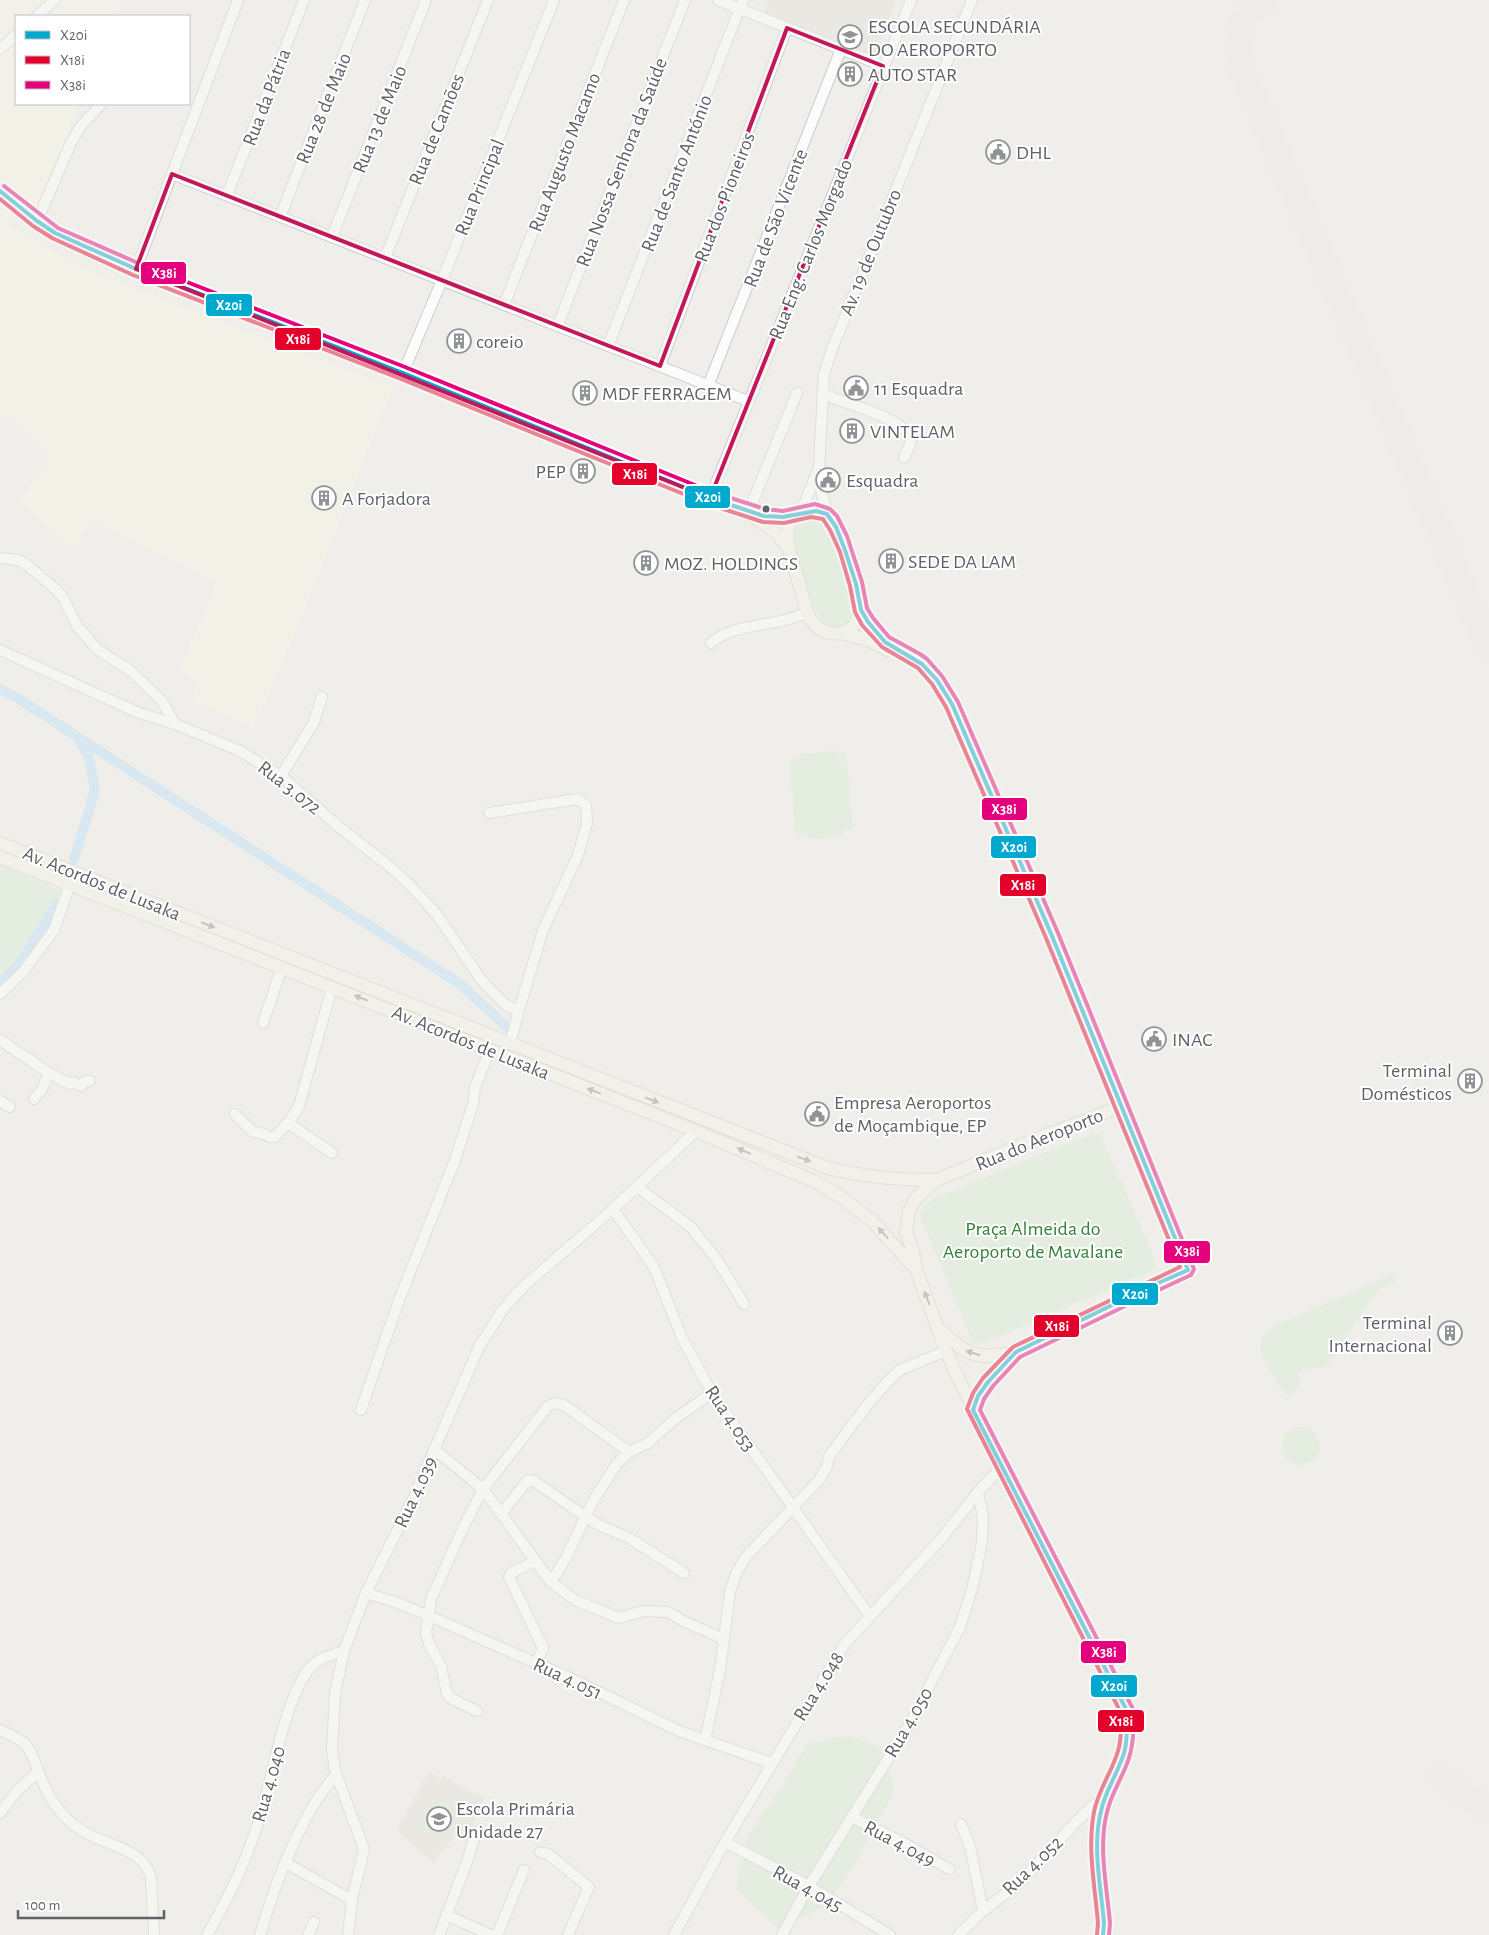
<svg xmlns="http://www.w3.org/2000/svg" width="1489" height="1935" viewBox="0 0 1489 1935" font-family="'Alegreya Sans',sans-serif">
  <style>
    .commercial { fill: #f7f3e4 }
    .education { fill: #e2e0da }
    .green { fill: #d8ebd6 }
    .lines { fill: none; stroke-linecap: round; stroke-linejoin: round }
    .canal { stroke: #bfe0f9; stroke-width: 10 }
    .taxiway { stroke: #eae9e7; stroke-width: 26 }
    .minor-casing { stroke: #cbcccc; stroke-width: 12 }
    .major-casing { stroke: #d7ceb8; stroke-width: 14 }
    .minor { stroke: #fdfcfc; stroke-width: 10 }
    .major { stroke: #f4f2e9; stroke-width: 12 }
    .bus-1-casing { stroke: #fff; stroke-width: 8 }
    .bus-2-casing { stroke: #fff; stroke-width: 8 }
    .bus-3-casing { stroke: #fff; stroke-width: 8 }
    .bus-1 { stroke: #00a9ce; stroke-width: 4 }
    .bus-2 { stroke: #e4002b; stroke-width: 4 }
    .bus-3 { stroke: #e5007d; stroke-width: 4 }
    .oneway { fill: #939595 }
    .marked { fill: none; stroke: #c2185b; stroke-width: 4; stroke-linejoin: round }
    .bus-dot { fill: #5f6368; stroke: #fff; stroke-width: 2 }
    .labels { text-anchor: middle; stroke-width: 4; stroke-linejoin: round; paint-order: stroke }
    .poi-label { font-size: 20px; fill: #5f6368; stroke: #fff; text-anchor: start }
    .street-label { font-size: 20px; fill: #5f6368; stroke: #fff }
    .park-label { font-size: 20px; fill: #348238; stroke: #fff }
    .line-badge { stroke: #fff; stroke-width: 2 }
    .badge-label { font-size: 14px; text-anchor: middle; font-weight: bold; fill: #fff }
  </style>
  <rect width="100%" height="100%" fill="#efeeea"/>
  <polygon class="commercial" points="0,0 121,0 114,16 16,16 16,104 79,104 37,208 7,223 83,268 393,387 294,635 253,729 192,701 196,683 179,672 217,582 94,521 72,552 18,501 50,459 11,420 0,416"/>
  <g class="education">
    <polygon points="769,0 896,0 873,59 764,14"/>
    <polygon points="429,1771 441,1779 442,1776 485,1799 478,1807 468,1843 456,1834 433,1862 397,1831"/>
  </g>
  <g class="green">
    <path d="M 814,515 L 823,519 L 829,527 C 837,544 857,592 855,610 C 854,616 850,622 845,625 C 839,627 833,629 827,626 C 815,619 791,549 793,535 C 793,528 796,523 800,518 Z"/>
    <polygon points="836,751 836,754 846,753 853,829 841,831 842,836 809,839 808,833 796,834 789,760 800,759 800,754"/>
    <polygon points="0,864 61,891 29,939 0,976"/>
    <polygon points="1092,1133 1097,1134 1102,1139 1156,1262 1155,1270 981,1344 973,1342 920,1215 925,1205 933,1199"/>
    <path d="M 1396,1275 L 1393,1284 L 1379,1288 L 1326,1366 L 1297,1371 L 1301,1383 L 1290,1397 C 1282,1390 1276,1382 1271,1372 C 1260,1354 1254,1344 1271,1327 L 1387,1277 Z"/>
    <circle cx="1301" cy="1446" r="19"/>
    <polygon points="845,1736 885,1748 894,1791 854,1864 826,1906 778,1928 736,1888 748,1836 782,1787 808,1743"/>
    <polygon points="440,1800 454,1811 434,1837 419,1825"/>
  </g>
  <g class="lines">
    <g class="canal">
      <polyline points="0,689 19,699 460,984 510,1030 515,1028"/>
      <polyline points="74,859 95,791 89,757 78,739"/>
      <polyline points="0,985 24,956 57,903"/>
    </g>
    <g class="taxiway">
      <path d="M 1266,0 C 1242,12 1235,34 1238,60 L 1489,649"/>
      <polyline points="1440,1777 1489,1811"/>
    </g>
    <g class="minor-casing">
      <g id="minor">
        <polyline points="718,0 883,66"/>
        <polyline points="37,16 55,0"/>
        <polyline points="0,49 16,35"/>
        <polyline points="172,174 748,401"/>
        <polyline points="227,195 304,0"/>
        <polyline points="280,217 365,0"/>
        <polyline points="37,221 71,143 80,127 101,104"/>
        <polyline points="332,237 426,0"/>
        <polyline points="385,258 488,0"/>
        <polyline points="136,269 238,0"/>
        <polyline points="504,305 624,0"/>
        <polyline points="558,325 685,0"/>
        <polyline points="608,346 743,0"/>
        <polyline points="660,366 787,28"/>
        <polyline points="403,373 442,280 554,0"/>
        <polyline points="708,386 841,49"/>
        <path d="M 822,394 C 838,400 911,421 911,439 C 911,445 906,453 904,458"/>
        <polyline points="710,498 911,0"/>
        <polyline points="801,512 818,470"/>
        <polyline points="748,513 797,393"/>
        <polyline points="828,515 821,490 819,467 824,374 831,352 972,0"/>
        <polyline points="0,558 18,560 26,564 52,586 63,597 77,626 97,649 132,672 162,701 175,724"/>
        <path d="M 711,643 C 730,626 762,626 785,620 C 793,618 800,615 808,613"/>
        <polyline points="0,650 139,713 175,724 240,751 281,776 339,827 389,866 411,886 438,916 482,981 507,1006 519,1010"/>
        <polyline points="281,776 314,722 322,697"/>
        <polyline points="489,813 577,799 586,805 587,823 578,855 543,930 519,1010 510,1044"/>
        <polyline points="0,994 23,972 54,930 70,884"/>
        <polyline points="263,1023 282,967"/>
        <polyline points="0,1040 49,1073 70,1084 72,1082 81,1086 85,1081 90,1081"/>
        <polyline points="34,1099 42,1089 49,1073"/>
        <polyline points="0,1101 10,1107"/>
        <polyline points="235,1114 253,1132 261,1133 270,1137 275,1137 290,1120 299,1106 332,987"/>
        <polyline points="288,1123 332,1153"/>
        <polyline points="637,1187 691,1227 717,1260 744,1304"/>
        <polyline points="613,1209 654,1267 682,1338 712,1393 869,1615"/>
        <polyline points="361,1410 399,1300 455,1160 473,1104 475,1087 490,1050"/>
        <polyline points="434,1449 483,1489 551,1582 575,1600 619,1618 643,1611 668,1612 685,1622 724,1639"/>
        <polyline points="502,1513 523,1486 528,1480 534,1481 586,1517 599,1525 629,1538 684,1573"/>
        <polyline points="535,1561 511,1573 509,1577 543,1648 536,1663"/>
        <polyline points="551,1582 566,1558 593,1501 616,1465 629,1452 648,1443 676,1418 712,1393"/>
        <polyline points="366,1593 398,1603 429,1616 570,1678 679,1731 771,1763"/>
        <polyline points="477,1711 450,1698 447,1693 441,1666 429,1644 426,1633 431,1599 463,1528 483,1489 548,1406 555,1403 564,1405 629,1452"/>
        <path d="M 0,1730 C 9,1734 19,1738 26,1745 C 33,1753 35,1763 39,1773 C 48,1798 63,1821 88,1834 C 110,1846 143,1849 151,1877 L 154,1935"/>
        <polyline points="705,1740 720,1670 730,1592 736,1574 745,1558 819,1480 827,1466 829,1456 868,1404 893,1376 900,1370 946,1351"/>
        <polyline points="0,1813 17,1791 38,1772"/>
        <polyline points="852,1817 902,1842 949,1869"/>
        <polyline points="961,1824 970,1846 983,1911"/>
        <polyline points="725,1842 809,1886 890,1935"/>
        <polyline points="540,1852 548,1854 589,1887 568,1935"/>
        <polyline points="286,1863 352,1900"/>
        <polyline points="446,1915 491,1935"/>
        <path d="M 207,1935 C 231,1894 250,1853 263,1807 C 274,1767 285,1702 308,1670 C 317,1658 331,1655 344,1651"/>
        <path d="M 260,1935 C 272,1893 291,1844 313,1806 C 320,1795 328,1784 336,1774"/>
        <polyline points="308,1935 314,1922"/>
        <polyline points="348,1935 352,1900 364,1849 336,1774 332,1752 335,1693 344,1651 366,1593 413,1499 479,1347 503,1309 523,1287 613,1209 696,1131"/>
        <polyline points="439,1935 468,1859 476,1832"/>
        <polyline points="497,1935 524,1870"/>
        <polyline points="674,1935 725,1842 844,1645 942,1538 978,1492 1003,1466"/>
        <polyline points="782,1935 809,1886 909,1725 960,1627 972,1589 982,1542 983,1517 978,1492"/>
        <polyline points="958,1935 983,1911 1019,1883 1078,1820 1105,1795"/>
      </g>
    </g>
    <g class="major-casing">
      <g id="major">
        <polyline points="0,191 37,221 55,233 136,269 403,373 748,513 775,532 789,549"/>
        <path d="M 815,510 L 828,515 L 834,522 C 843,545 883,626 840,633 C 830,635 819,631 813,623 C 805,613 803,595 799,583 C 794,564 777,530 796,514 C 801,510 809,511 815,510 Z"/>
        <polyline points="751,513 783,517 796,514"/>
        <path d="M 861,609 L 875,632 L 883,641 L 917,660 L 943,688 L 952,704 C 978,765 1006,826 1032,888 C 1086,1015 1136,1143 1188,1270 L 1147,1288 L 1016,1352 C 974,1360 969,1356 938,1328"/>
        <polyline points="841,633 868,640 887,650"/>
        <path d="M 0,843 L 828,1168 C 864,1177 898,1180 936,1180"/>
        <polyline points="0,857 696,1131 818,1183 841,1197 871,1220 916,1269"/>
        <path d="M 973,1410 C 982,1387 998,1369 1016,1352"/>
        <path d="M 1103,1935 L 1104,1923 C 1102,1892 1095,1849 1099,1819 C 1102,1795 1117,1776 1124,1754 C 1128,1740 1127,1725 1127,1711 L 962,1386 L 946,1351 L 916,1269 L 913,1251 L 906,1232 L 909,1211 L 916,1198 L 936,1180 L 1051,1133 L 1123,1106"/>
      </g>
    </g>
    <use href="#minor" class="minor"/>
    <use href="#major" class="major"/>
    <g class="bus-1-casing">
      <path id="bus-1" d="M 0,191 L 37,221 L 55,233 L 136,269 L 403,373 L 710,498 L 764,516 L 783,517 L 816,511 L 827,514 L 836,527 L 845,550 L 856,584 L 861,610 L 868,622 L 885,642 L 922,664 L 937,680 L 952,704 L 1052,936 L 1188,1270 L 1147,1288 L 1016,1352 L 988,1382 L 978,1396 L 973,1410 L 1127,1711 C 1127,1725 1128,1740 1124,1753 C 1118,1773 1105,1791 1101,1811 C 1092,1847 1101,1887 1104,1923 L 1103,1935"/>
    </g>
    <g class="bus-2-casing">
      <path id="bus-2" d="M 0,199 L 33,226 L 52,238 L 133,275 L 401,379 L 708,504 L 763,522 L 784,523 L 811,517 L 823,519 L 830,530 L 840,552 L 850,586 L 855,612 L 862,625 L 882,647 L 918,668 L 932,684 L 946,707 L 1046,938 L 1180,1267 L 1013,1347 L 983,1378 L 973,1393 L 967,1409 L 1121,1713 C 1121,1725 1122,1739 1118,1751 C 1112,1772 1098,1790 1094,1812 C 1087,1848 1095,1887 1098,1923 L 1097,1934"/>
    </g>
    <g class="bus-3-casing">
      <path id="bus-3" d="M 4,186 L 58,228 L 138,263 L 405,367 L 712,492 L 765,509 L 783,511 L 815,504 L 830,509 L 837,516 L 847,536 L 862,582 L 867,608 L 873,618 L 889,637 L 920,654 L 927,659 L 942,676 L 958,702 L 1058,933 L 1194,1269 L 1191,1275 L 1150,1294 L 1020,1357 L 993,1386 L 984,1399 L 980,1410 L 1133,1709 C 1134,1728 1134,1748 1126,1766 C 1120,1781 1111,1795 1107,1812 C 1098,1847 1107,1887 1110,1923 L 1109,1935"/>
    </g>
    <use href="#bus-1" class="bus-1"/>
    <use href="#bus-2" class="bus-2"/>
    <use href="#bus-3" class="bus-3"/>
  </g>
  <defs><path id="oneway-solid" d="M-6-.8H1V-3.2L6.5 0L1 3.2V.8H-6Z" transform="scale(1.25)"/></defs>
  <g class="oneway">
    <use href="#oneway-solid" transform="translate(208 925) rotate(22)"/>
    <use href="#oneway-solid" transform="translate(361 998) rotate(-159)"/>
    <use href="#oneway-solid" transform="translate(594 1091) rotate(-159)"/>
    <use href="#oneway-solid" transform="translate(652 1100) rotate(21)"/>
    <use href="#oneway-solid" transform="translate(744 1151) rotate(-157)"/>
    <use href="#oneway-solid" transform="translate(804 1159) rotate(21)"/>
    <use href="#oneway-solid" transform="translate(883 1233) rotate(-132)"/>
    <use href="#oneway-solid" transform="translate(927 1298) rotate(-111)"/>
    <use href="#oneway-solid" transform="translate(973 1353) rotate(-163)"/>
  </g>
  <path d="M0 0H1489V1935H0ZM 787,28 L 883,66 L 710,498 L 136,269 L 172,174 L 660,366 Z" fill="#efeeea" fill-opacity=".55" fill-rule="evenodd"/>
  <path class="marked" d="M 787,28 L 883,66 L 710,498 L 136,269 L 172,174 L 660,366 Z"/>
  <defs>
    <g id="school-ring" transform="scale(1.25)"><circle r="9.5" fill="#fff" stroke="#919496" stroke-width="1.5"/><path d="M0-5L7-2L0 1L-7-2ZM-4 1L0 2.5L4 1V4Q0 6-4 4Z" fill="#919496"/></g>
    <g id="building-ring" transform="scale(1.25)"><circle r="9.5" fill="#fff" stroke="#919496" stroke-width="1.5"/><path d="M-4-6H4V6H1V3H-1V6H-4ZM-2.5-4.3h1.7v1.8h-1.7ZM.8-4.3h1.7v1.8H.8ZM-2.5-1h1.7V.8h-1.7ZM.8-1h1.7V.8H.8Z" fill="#919496"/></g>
    <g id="civic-ring" transform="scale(1.25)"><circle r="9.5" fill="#fff" stroke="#919496" stroke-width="1.5"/><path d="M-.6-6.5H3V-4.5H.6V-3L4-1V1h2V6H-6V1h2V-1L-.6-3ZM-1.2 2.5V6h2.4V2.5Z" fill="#919496"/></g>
  </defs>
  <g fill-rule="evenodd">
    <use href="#school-ring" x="850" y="37"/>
    <use href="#building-ring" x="850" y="74"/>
    <use href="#civic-ring" x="998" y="152"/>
    <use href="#building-ring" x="459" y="341"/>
    <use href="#civic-ring" x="856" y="388"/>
    <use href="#building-ring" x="585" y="393"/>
    <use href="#building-ring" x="852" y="431"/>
    <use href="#building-ring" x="583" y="471"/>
    <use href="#civic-ring" x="828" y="480"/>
    <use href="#building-ring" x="324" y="498"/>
    <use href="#building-ring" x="891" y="561"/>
    <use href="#building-ring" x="646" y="563"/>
    <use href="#civic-ring" x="1154" y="1039"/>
    <use href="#building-ring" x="1470" y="1081"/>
    <use href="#civic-ring" x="817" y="1114"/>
    <use href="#building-ring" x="1450" y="1333"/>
    <use href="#school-ring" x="439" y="1819"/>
  </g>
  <circle class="bus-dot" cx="766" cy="509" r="4.5"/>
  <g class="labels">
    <g class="poi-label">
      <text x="868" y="33">ESCOLA SECUNDÁRIA<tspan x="868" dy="23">DO AEROPORTO</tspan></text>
      <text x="868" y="81">AUTO STAR</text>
      <text x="1016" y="159">DHL</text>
      <text x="476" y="348">coreio</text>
      <text x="874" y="395">11 Esquadra</text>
      <text x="602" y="400">MDF FERRAGEM</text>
      <text x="870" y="438">VINTELAM</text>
      <text x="566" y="478" text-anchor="end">PEP</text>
      <text x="846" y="487">Esquadra</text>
      <text x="342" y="505">A Forjadora</text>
      <text x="908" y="568">SEDE DA LAM</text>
      <text x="664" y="570">MOZ. HOLDINGS</text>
      <text x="1172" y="1046">INAC</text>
      <text x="1452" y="1077" text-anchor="end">Terminal<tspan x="1452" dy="23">Domésticos</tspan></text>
      <text x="834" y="1109">Empresa Aeroportos<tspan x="834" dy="23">de Moçambique, EP</tspan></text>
      <text x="1432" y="1329" text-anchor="end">Terminal<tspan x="1432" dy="23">Internacional</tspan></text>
      <text x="456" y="1815">Escola Primária<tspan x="456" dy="23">Unidade 27</tspan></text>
    </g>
    <g class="street-label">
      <text transform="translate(266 97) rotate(-69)" y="7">Rua da Pátria</text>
      <text transform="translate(323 108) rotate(-68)" y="7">Rua 28 de Maio</text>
      <text transform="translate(379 119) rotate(-68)" y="7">Rua 13 de Maio</text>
      <text transform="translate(436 129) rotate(-68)" y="7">Rua de Camões</text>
      <text transform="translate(564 152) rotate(-69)" y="7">Rua Augusto Macamo</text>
      <text transform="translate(621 162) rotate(-69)" y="7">Rua Nossa Senhora da Saúde</text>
      <text transform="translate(676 173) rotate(-69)" y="7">Rua de Santo António</text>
      <text transform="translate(479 187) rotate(-68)" y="7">Rua Principal</text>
      <text transform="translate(724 197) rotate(-69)" y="7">Rua dos Pioneiros</text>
      <text transform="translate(775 218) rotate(-69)" y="7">Rua de São Vicente</text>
      <text transform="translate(810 249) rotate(-68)" y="7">Rua Eng. Carlos Morgado</text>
      <text transform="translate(870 252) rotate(-68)" y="7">Av. 19 de Outubro</text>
      <text transform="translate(290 787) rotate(38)" y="7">Rua 3.072</text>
      <text transform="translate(102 883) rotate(22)" y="7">Av. Acordos de Lusaka</text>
      <text transform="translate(471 1042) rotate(22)" y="7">Av. Acordos de Lusaka</text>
      <text transform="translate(1039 1139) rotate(-22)" y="7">Rua do Aeroporto</text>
      <text transform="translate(731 1418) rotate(56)" y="7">Rua 4.053</text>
      <text transform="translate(415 1492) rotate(-65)" y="7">Rua 4.039</text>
      <text transform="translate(568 1678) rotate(25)" y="7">Rua 4.051</text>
      <text transform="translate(818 1686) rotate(-58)" y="7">Rua 4.048</text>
      <text transform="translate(908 1722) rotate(-60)" y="7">Rua 4.050</text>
      <text transform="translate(268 1784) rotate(-74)" y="7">Rua 4.040</text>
      <text transform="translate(900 1843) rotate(28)" y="7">Rua 4.049</text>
      <text transform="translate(1032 1865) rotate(-44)" y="7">Rua 4.052</text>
      <text transform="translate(808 1888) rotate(29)" y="7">Rua 4.045</text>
    </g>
    <g class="park-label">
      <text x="1033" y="1235">Praça Almeida do<tspan x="1033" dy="23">Aeroporto de Mavalane</tspan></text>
    </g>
  </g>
  <g class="line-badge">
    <rect x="140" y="261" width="47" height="24" rx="5" fill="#e5007d"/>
    <rect x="205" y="293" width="48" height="24" rx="5" fill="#00a9ce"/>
    <rect x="274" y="327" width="48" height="24" rx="5" fill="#e4002b"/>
    <rect x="611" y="462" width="47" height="24" rx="5" fill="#e4002b"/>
    <rect x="684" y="485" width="47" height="24" rx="5" fill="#00a9ce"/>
    <rect x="981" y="797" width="47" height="24" rx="5" fill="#e5007d"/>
    <rect x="990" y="835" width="47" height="24" rx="5" fill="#00a9ce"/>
    <rect x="999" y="873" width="48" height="24" rx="5" fill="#e4002b"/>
    <rect x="1163" y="1240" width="48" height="24" rx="5" fill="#e5007d"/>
    <rect x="1111" y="1282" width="48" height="24" rx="5" fill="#00a9ce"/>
    <rect x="1033" y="1314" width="47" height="24" rx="5" fill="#e4002b"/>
    <rect x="1080" y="1640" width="47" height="24" rx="5" fill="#e5007d"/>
    <rect x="1090" y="1674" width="48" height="24" rx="5" fill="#00a9ce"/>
    <rect x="1097" y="1709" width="48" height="24" rx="5" fill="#e4002b"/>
  </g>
  <g class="badge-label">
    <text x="164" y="278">X38i</text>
    <text x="229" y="310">X20i</text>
    <text x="298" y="344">X18i</text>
    <text x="635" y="479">X18i</text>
    <text x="708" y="502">X20i</text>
    <text x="1004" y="814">X38i</text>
    <text x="1014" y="852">X20i</text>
    <text x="1023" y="890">X18i</text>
    <text x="1187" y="1256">X38i</text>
    <text x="1135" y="1299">X20i</text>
    <text x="1057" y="1331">X18i</text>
    <text x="1104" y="1657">X38i</text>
    <text x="1114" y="1691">X20i</text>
    <text x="1121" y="1726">X18i</text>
  </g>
  <rect x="15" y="15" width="175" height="90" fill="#ffffff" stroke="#bfc1c3"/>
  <rect x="25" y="31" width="25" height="8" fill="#00a9ce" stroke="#bfc1c3"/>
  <text x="60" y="40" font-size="15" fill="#5f6368">X20i</text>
  <rect x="25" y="56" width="25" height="8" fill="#e4002b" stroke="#bfc1c3"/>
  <text x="60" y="65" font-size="15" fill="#5f6368">X18i</text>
  <rect x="25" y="81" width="25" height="8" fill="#e5007d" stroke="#bfc1c3"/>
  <text x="60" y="90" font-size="15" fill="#5f6368">X38i</text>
  <path d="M18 1910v8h146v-8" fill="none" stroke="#5f6368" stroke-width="2.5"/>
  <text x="25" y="1910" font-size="15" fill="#5f6368" stroke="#ffffff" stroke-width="4" paint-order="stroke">100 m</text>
</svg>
